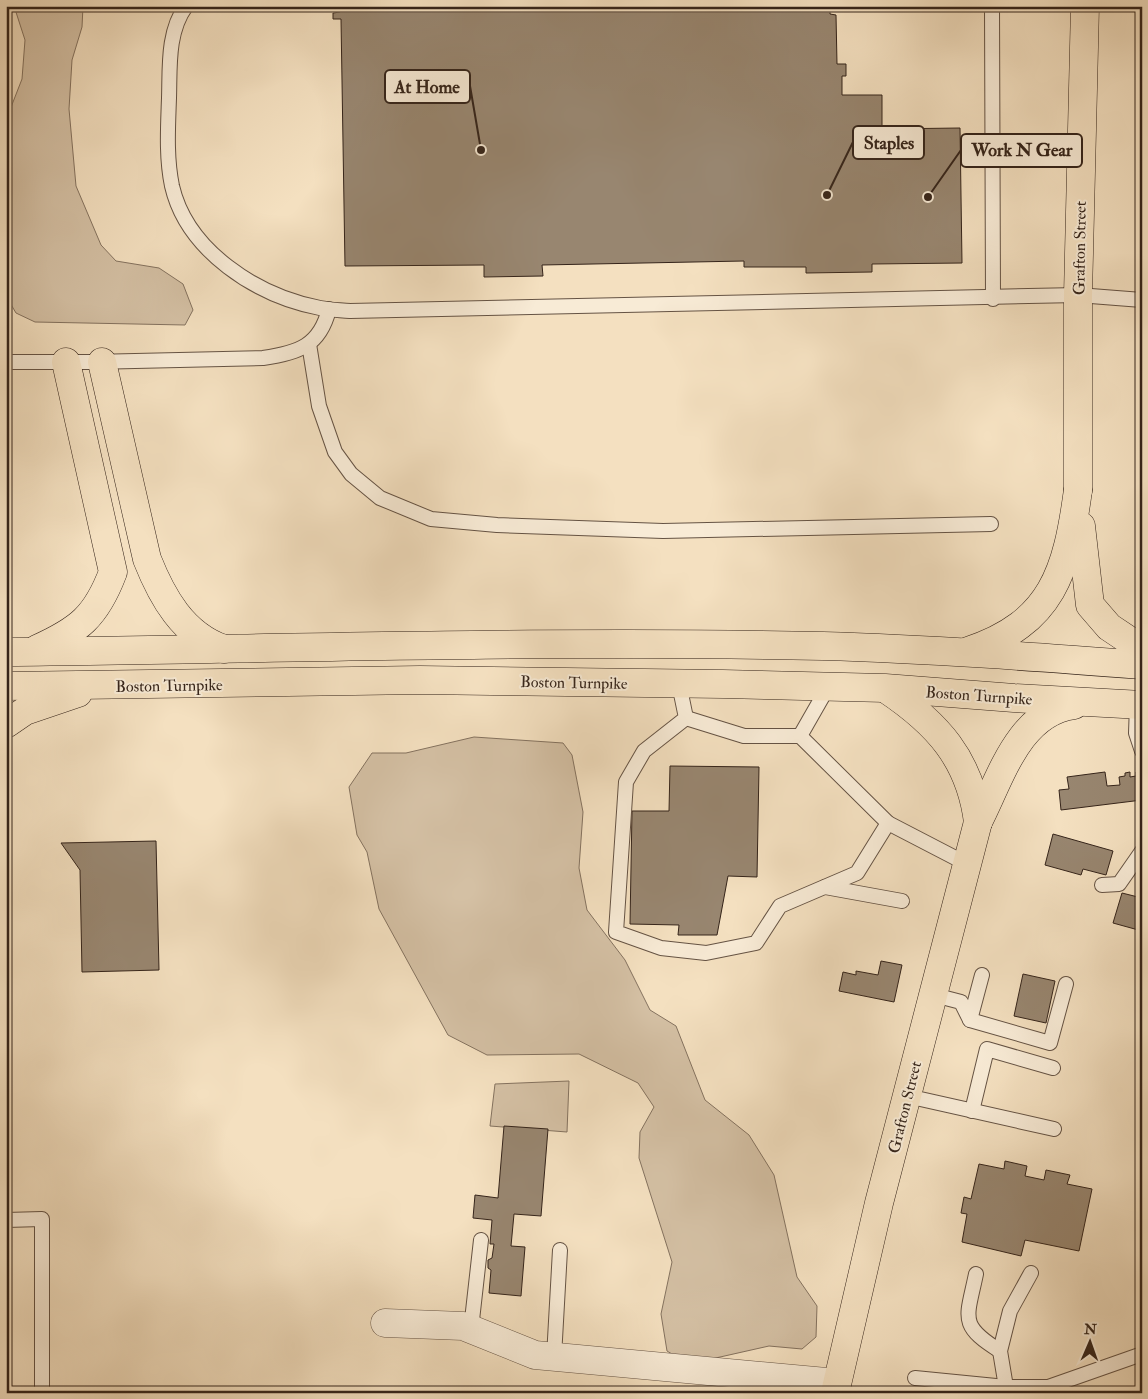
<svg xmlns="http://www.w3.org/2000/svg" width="1148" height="1399" viewBox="0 0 1148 1399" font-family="'IM FELL Double Pica',serif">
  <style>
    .green { fill: #d4c0a4; stroke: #84725f }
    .building { fill: #988670; stroke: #35241a }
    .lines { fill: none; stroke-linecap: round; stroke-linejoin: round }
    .service-casing { stroke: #655344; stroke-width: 16 }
    .minor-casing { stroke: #655344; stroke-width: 29 }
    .primary-casing { stroke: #35241a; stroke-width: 29 }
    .trunk-casing { stroke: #35241a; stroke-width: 29 }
    .service { stroke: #f8ebd6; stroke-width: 14 }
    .minor { stroke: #f8ebd6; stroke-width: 28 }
    .primary { stroke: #f4e0c0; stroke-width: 28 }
    .trunk { stroke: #f4e0c0; stroke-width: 28 }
    .labels { text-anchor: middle; stroke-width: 4; stroke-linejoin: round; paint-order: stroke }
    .street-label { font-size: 16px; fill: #35241a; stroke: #f8ebd6 }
    .leader { fill: none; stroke: #35241a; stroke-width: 2 }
    .callout-dot { fill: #35241a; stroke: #f8ebd6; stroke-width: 2 }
    .callout { fill: #f8ebd6; stroke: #35241a; stroke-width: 2 }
    .callout-label { font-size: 18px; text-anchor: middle; font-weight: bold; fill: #35241a }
  </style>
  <rect width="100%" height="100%" fill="#f4e0c0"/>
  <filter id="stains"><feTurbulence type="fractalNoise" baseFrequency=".004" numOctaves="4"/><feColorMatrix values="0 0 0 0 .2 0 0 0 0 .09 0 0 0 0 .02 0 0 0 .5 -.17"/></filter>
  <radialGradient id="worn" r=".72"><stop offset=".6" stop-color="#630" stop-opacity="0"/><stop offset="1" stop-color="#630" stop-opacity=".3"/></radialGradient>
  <g class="green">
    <polygon points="14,6 83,6 82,27 72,60 69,109 76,186 101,245 116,261 159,268 183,284 193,310 185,325 35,322 16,313 6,296 6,120 22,79 25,40"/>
    <polygon points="474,737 563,743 572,755 583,812 579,868 587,910 625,960 650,1010 676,1026 705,1100 749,1135 774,1175 797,1277 817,1306 816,1337 802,1349 769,1346 689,1364 667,1351 661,1314 672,1262 639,1158 640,1132 654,1107 638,1083 579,1054 487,1055 448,1035 379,909 367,852 357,835 349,787 372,753 406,753"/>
    <polygon points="569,1081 567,1132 490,1126 495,1084"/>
  </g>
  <g class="building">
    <polygon points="340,6 830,6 830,14 836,15 837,64 846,64 846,76 842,76 842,95 882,95 882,129 960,128 962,263 872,264 872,272 806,273 806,267 744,267 744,261 542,265 543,276 484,277 484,265 345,266 341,19 333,19 333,13 340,12"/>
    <polygon points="670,766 759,767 757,877 728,876 717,935 678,935 679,925 630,924 632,811 669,811"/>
    <polygon points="1105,772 1107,786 1120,785 1119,777 1125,776 1125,773 1130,772 1130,777 1136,776 1136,772 1140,772 1142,800 1061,810 1059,790 1069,789 1067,777"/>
    <polygon points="1053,834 1113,851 1106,875 1083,869 1081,875 1045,865"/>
    <polygon points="156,841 159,970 82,972 80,870 61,843"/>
    <polygon points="1122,893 1142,898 1142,931 1113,923"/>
    <polygon points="881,961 902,965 894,1002 839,991 843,972 856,975 856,971 878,975"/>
    <polygon points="1023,974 1055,981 1046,1023 1014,1016"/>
    <polygon points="504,1126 548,1129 541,1216 514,1214 511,1246 525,1247 521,1296 489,1293 491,1270 488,1268 488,1260 492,1258 494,1244 490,1244 492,1220 473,1218 475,1195 498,1198"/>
    <polygon points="1005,1161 1027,1166 1025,1176 1044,1180 1046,1170 1070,1175 1067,1184 1092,1189 1079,1251 1025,1240 1021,1256 962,1242 967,1214 961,1213 964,1197 971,1199 979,1164 1004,1169"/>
  </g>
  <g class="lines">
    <g class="service-casing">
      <g id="service">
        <path d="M 186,6 C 167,32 170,68 169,98 C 168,127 166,157 172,186 C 187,251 257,296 320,308 C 330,310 340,310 350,311 L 1078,295 L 1142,300"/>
        <polyline points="992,6 993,299"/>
        <polyline points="309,344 319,406 335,452 351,474 380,498 431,519 497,525 663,531 991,524"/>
        <path d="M 6,362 L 91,362 L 263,358 C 298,353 320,346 329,309"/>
        <polyline points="679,684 686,718 644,751 626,782 616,932 661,948 706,953 756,943 780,906 857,873 888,823 969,865"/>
        <polyline points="1137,705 1136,733 1142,751"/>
        <polyline points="686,718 744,736 800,736 828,687"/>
        <polyline points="800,736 888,823"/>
        <polyline points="1102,885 1119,884 1142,851"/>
        <polyline points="825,887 902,901"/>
        <polyline points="934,995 961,1002 970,1020 1050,1043 1066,984"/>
        <polyline points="970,1020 982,975"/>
        <polyline points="907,1096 1054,1129"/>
        <polyline points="972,1111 987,1049 1053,1068"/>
        <polyline points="6,1220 42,1219 42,1393"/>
        <polyline points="1031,1273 1010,1311 1000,1351 1006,1387 1048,1387 1142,1354"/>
        <path d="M 976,1274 C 967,1318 958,1325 1000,1351"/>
        <polyline points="471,1329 481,1240"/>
        <polyline points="554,1357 560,1250"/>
        <polyline points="915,1378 1006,1387"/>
      </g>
    </g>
    <g class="minor-casing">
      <polyline id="minor" points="385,1323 463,1326 535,1355 837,1383"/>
    </g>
    <g class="primary-casing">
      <g id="primary">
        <polyline points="1078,490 1078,295 1085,6"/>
        <polyline points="835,1393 879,1203 978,822"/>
      </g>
    </g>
    <g class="trunk-casing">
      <g id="trunk">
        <path d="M 102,362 L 147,559 C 162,597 183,635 224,649"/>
        <polyline points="1081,526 1090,605 1109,627 1142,649"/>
        <path d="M 37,649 C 79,630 96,617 113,572 L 66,362"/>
        <path d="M 968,651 C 1053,623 1067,571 1078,490"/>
        <path d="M 6,652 C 278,649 551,640 823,646 C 929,649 1036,657 1142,665"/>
        <polyline points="6,686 420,680 723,684 885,688 1014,698 1142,705"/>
        <path d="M 886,689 C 937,723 970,759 978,822"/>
        <polyline points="6,724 25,711 78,693"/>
        <path d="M 978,822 C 1000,780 1018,712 1074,705"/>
      </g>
    </g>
    <use href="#service" class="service"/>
    <use href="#minor" class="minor"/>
    <use href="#primary" class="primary"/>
    <use href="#trunk" class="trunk"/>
  </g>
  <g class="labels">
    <g class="street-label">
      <text transform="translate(1079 248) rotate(-89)" y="6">Grafton Street</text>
      <text transform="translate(574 682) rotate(1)" y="6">Boston Turnpike</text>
      <text transform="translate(169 685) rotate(-1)" y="6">Boston Turnpike</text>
      <text transform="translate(979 695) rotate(4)" y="6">Boston Turnpike</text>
      <text transform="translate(904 1107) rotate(-76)" y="6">Grafton Street</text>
    </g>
  </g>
  <path class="leader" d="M481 150L470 86M827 195L853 142M928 197L961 150"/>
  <g class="callout-dot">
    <circle cx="481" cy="150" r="5"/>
    <circle cx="827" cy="195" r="5"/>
    <circle cx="928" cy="197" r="5"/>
  </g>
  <g class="callout">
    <rect x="385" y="70" width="85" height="33" rx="5"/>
    <rect x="853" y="126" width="71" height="33" rx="5"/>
    <rect x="961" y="134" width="121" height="33" rx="5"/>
  </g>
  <g class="callout-label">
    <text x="427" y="93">At Home</text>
    <text x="889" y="149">Staples</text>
    <text x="1022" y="156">Work N Gear</text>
  </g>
  <rect width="1148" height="1399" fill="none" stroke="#f4e0c0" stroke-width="25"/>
  <rect x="8" y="8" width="1133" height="1384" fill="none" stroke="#35241a" stroke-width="2.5"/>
  <rect x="12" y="12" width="1123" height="1374" fill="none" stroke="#35241a"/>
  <g transform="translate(1090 1342) rotate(2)" stroke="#f8ebd6" stroke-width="4" paint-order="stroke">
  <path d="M0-4L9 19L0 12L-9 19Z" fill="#35241a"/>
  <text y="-8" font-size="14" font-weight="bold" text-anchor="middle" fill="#35241a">N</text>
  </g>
  <rect width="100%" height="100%" filter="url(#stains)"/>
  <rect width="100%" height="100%" fill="url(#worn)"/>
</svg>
